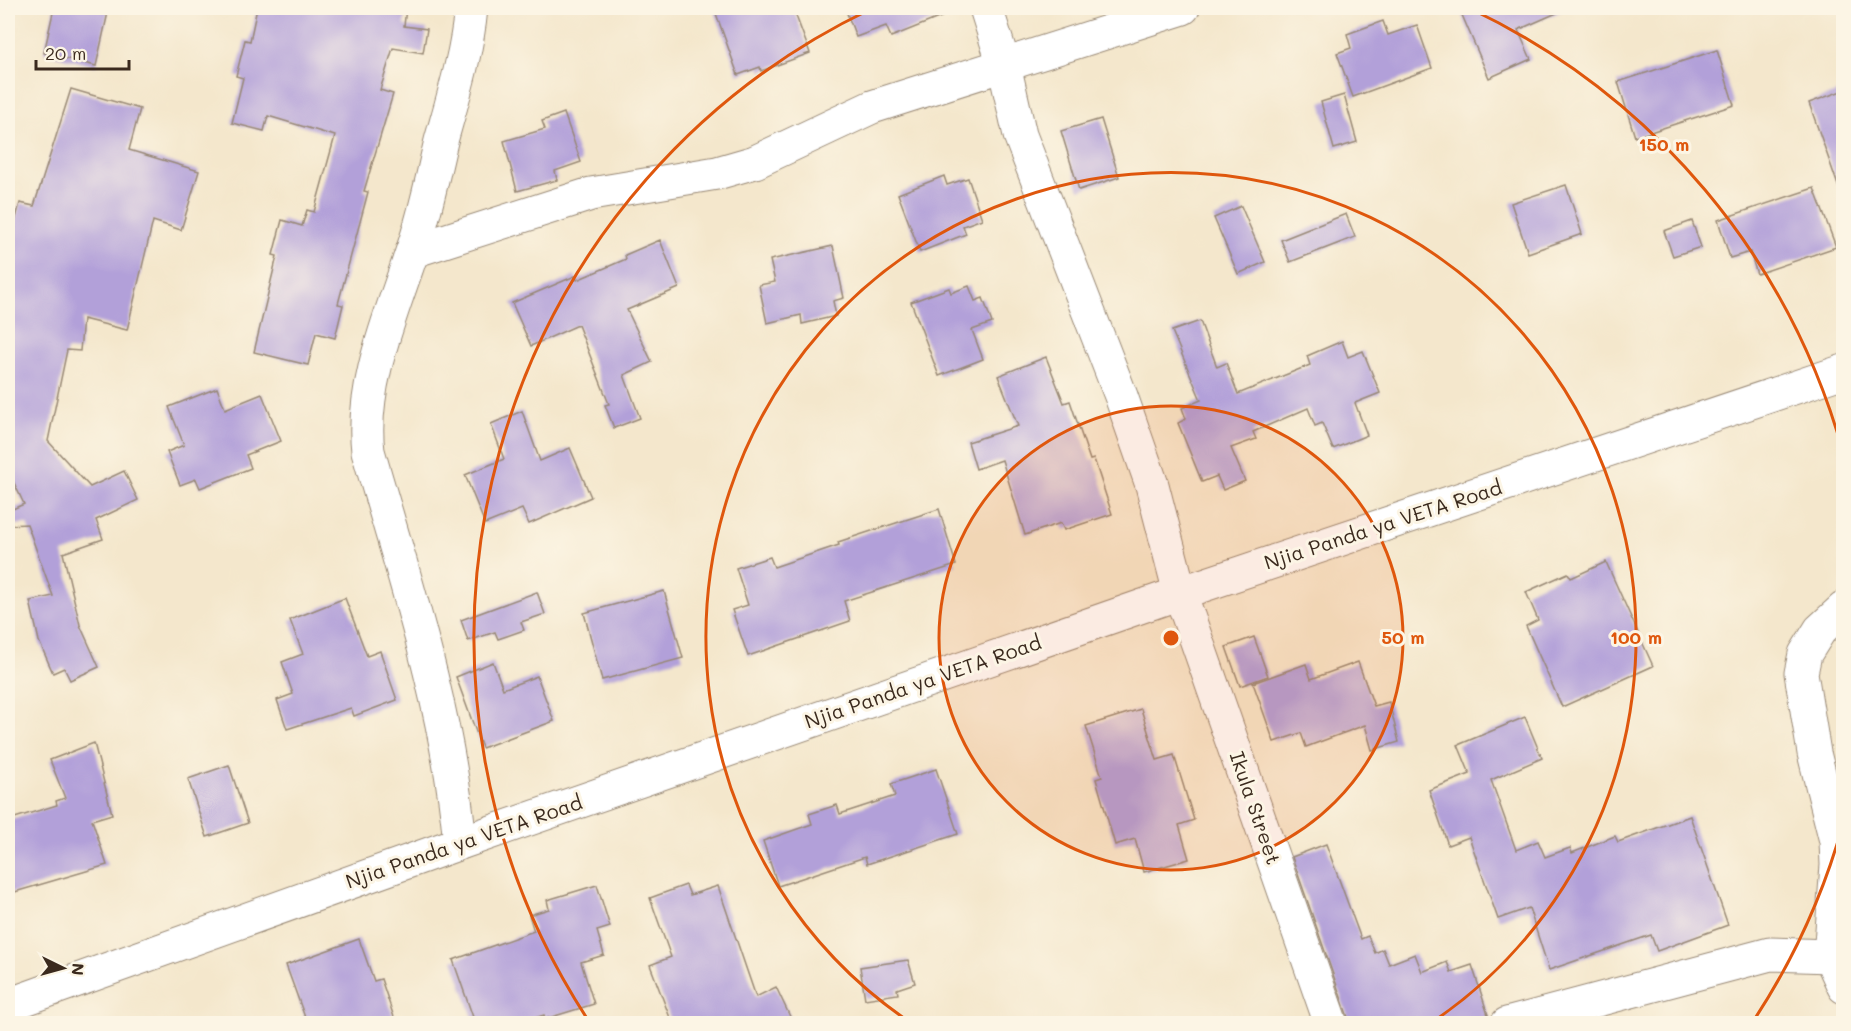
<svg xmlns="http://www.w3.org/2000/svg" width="1851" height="1031" viewBox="0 0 1851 1031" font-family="Mali,sans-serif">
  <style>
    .building { fill: #b2a0d9 }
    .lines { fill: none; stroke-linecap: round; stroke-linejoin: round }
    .minor-casing { stroke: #988875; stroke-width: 35 }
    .minor { stroke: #fff; stroke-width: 33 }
    .ring { fill: none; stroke: #df570d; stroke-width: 3 }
    .labels { text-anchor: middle; stroke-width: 6; stroke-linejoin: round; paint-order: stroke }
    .street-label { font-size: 20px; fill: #3b2a1e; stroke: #fcf5e5 }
    .centre { fill: #df570d; stroke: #fcf5e5; stroke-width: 3 }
    .ring-label { font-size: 18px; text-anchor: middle; font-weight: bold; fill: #df570d; stroke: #fcf5e5; stroke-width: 6; stroke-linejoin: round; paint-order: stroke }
  </style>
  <rect width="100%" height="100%" fill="#fcf5e5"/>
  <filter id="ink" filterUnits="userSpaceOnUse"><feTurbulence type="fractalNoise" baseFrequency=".0167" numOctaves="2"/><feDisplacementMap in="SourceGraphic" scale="12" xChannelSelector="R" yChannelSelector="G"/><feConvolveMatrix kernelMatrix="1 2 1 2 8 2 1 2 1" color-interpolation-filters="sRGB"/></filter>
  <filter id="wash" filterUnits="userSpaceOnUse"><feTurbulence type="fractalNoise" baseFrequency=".008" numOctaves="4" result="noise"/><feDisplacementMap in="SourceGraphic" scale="24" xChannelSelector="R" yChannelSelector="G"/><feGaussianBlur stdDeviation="1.35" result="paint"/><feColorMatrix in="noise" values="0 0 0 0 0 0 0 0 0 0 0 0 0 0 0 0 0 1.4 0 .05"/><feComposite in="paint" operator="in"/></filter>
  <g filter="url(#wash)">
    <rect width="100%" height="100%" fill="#f4e7cc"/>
    <g id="blocks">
      <g class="building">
        <polygon points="54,8 109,8 96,66 44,53"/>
        <polygon points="257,8 406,8 404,26 427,29 423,53 393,48 380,90 393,94 364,191 368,192 338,304 343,305 335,338 316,333 308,365 254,352 277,256 273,255 282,220 302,226 307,210 314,212 335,136 268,116 264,131 232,123 243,78 236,76 245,40 250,41"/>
        <polygon points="714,8 793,8 810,53 761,71 760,67 738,75"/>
        <polygon points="845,8 960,8 961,9 891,37 886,26 856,37"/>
        <polygon points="1459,8 1568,8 1518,30 1531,59 1489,78"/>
        <polygon points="1383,21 1388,35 1417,25 1432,68 1353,97 1337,53 1351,48 1347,34"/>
        <polygon points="1717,50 1734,105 1635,137 1618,82"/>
        <polygon points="71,89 140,109 129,150 199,171 181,230 153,221 127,330 83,319 80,351 67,350 48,441 90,487 124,471 138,500 96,520 103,539 63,553 80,625 99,667 70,680 64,668 53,673 39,641 30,601 53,596 27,524 8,525 8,511 24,504 8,470 8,248 20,203 34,206"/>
        <polygon points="1844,90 1844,190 1840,191 1809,103"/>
        <polygon points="1344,95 1357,142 1334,149 1321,102"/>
        <polygon points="564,113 581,162 555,171 557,180 517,191 504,141 545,129 542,121"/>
        <polygon points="1101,119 1119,177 1079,190 1061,131"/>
        <polygon points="944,176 947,185 968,178 982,219 963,226 966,234 920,252 898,194"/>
        <polygon points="1566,185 1582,234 1528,253 1511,203"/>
        <polygon points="1814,188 1836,247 1757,274 1750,252 1730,258 1718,220"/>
        <polygon points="1241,206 1265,262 1238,274 1214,218"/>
        <polygon points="1346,214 1355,237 1290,262 1281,240"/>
        <polygon points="1692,221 1701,247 1673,256 1664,231"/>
        <polygon points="660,240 679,288 627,310 652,362 624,375 640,418 614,428 605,405 609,404 578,325 531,346 512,303 575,276 577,280 626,259 625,255"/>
        <polygon points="833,246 844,298 833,301 836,316 802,324 801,315 767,323 759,285 775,282 770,260"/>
        <polygon points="969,286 975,301 983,298 992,323 972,330 983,359 939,376 911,302 949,288 951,293"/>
        <polygon points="1200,321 1217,367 1226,363 1238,394 1310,365 1307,356 1342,341 1348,357 1363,351 1380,393 1355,403 1367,435 1333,449 1322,423 1315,426 1308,408 1253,432 1256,439 1231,448 1245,481 1223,490 1217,476 1202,482 1178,423 1186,419 1182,408 1201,400 1172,331"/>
        <polygon points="1046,357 1064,403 1070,401 1090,460 1094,459 1112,514 1064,530 1061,523 1025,535 1002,460 976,469 968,442 1018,426 998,376"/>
        <polygon points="217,388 225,409 262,394 281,441 246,455 251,468 200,488 196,479 180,485 167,452 184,445 169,407"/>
        <polygon points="522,411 540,461 570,448 591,497 529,524 522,509 485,524 465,475 504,459 491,424"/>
        <polygon points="939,509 956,565 844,601 850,621 748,656 732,610 748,605 736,568 770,557 774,567 839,545 838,542"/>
        <polygon points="1606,562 1653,666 1562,707 1526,626 1538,620 1526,592 1568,573 1571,578"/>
        <polygon points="664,591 683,658 602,680 584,613"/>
        <polygon points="537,592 545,614 521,622 524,630 498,639 495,632 468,641 461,620"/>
        <polygon points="345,598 367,656 380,651 397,700 354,716 351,708 287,729 277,700 293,694 282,662 303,654 290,620"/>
        <polygon points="1254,637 1268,676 1240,686 1226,647"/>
        <polygon points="493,662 503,689 537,676 554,721 482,748 456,677"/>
        <polygon points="1358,662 1374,706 1389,702 1399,742 1372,750 1365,725 1306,747 1301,733 1274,742 1253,683 1306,664 1311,679"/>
        <polygon points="1141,709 1157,760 1174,755 1194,820 1179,825 1189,859 1144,872 1135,839 1115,845 1096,779 1102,777 1086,726"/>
        <polygon points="1525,717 1542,758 1491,780 1516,850 1538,841 1545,857 1570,848 1572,853 1615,836 1618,842 1690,816 1728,925 1657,951 1651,935 1549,970 1529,908 1498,919 1469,837 1448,845 1429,790 1470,774 1458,745"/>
        <polygon points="94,743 112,814 92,820 107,865 8,894 8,820 57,805 56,801 65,798 50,760"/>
        <polygon points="229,765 248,823 207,837 188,779"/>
        <polygon points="936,769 958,834 867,864 865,857 778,886 763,841 812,824 809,814 837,805 840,814 895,796 891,784"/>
        <polygon points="1326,844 1361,939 1368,936 1375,953 1383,949 1389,964 1415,954 1422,972 1447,962 1451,972 1472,965 1489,1018 1473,1023 1350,1023 1292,857"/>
        <polygon points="597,885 610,927 597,931 604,955 581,962 594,1004 545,1019 544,1015 520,1023 475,1023 453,960 534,931 529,915 549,909 547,900"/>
        <polygon points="686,885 690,895 718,886 756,997 776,987 793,1023 672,1023 650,965 671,957 650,898"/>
        <polygon points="359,939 374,981 381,979 396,1023 307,1023 286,965"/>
        <polygon points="908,960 915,983 897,989 898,994 865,999 860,967"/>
      </g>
    </g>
  </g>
  <g filter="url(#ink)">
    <use href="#blocks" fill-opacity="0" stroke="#988875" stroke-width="1.5"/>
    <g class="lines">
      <g class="minor-casing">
        <g id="minor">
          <polyline points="986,8 1004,65 1020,135 1121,396 1152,485 1180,593 1331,1024"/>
          <polyline points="413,251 591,194 717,173 755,162 872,107 1183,8"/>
          <polyline points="1844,608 1820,630 1805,654 1801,673 1814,753 1836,841 1837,865 1830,956 1844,987"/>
          <path d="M 460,843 C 448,709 405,580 368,451 C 360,386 392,313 412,252 C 425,216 432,178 441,141 C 453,98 467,53 471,8"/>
          <polyline points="8,1005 460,843 1180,593 1844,371"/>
          <polyline points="1507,1024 1770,954 1830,956"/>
        </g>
      </g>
      <use href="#minor" class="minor"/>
    </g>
  </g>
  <circle cx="1171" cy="638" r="232" fill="#df570d" fill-opacity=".12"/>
  <g class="ring">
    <circle cx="1171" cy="638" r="232"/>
    <path d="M908 1021A465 465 0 1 1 1434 1021"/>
    <path d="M1843 824A697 697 0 0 1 1752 1023M590 1023A697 697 0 0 1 871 9M1471 9A697 697 0 0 1 1843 452"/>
  </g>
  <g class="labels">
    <g class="street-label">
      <text transform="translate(1383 525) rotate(-18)" y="7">Njia Panda ya VETA Road</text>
      <text transform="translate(923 682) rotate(-19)" y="7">Njia Panda ya VETA Road</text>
      <text transform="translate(1255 808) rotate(71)" y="7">Ikula Street</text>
      <text transform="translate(464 842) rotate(-19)" y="7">Njia Panda ya VETA Road</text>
    </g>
  </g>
  <circle cx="1171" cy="638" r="9" class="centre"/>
  <g class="ring-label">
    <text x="1664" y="151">150 m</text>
    <text x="1403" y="644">50 m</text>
    <text x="1636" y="644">100 m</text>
  </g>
  <rect width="1851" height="1031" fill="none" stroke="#fcf5e5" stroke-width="30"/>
  <g transform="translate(63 968) rotate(95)" stroke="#fcf5e5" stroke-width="4.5" paint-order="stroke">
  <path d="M0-4.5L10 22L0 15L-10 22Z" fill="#3b2a1e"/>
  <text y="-9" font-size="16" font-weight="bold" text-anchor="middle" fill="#3b2a1e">N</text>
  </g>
  <path d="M36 60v9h93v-9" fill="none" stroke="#3b2a1e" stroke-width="3"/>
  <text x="45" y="60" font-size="18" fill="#3b2a1e" stroke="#fcf5e5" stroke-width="4.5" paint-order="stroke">20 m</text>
</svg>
